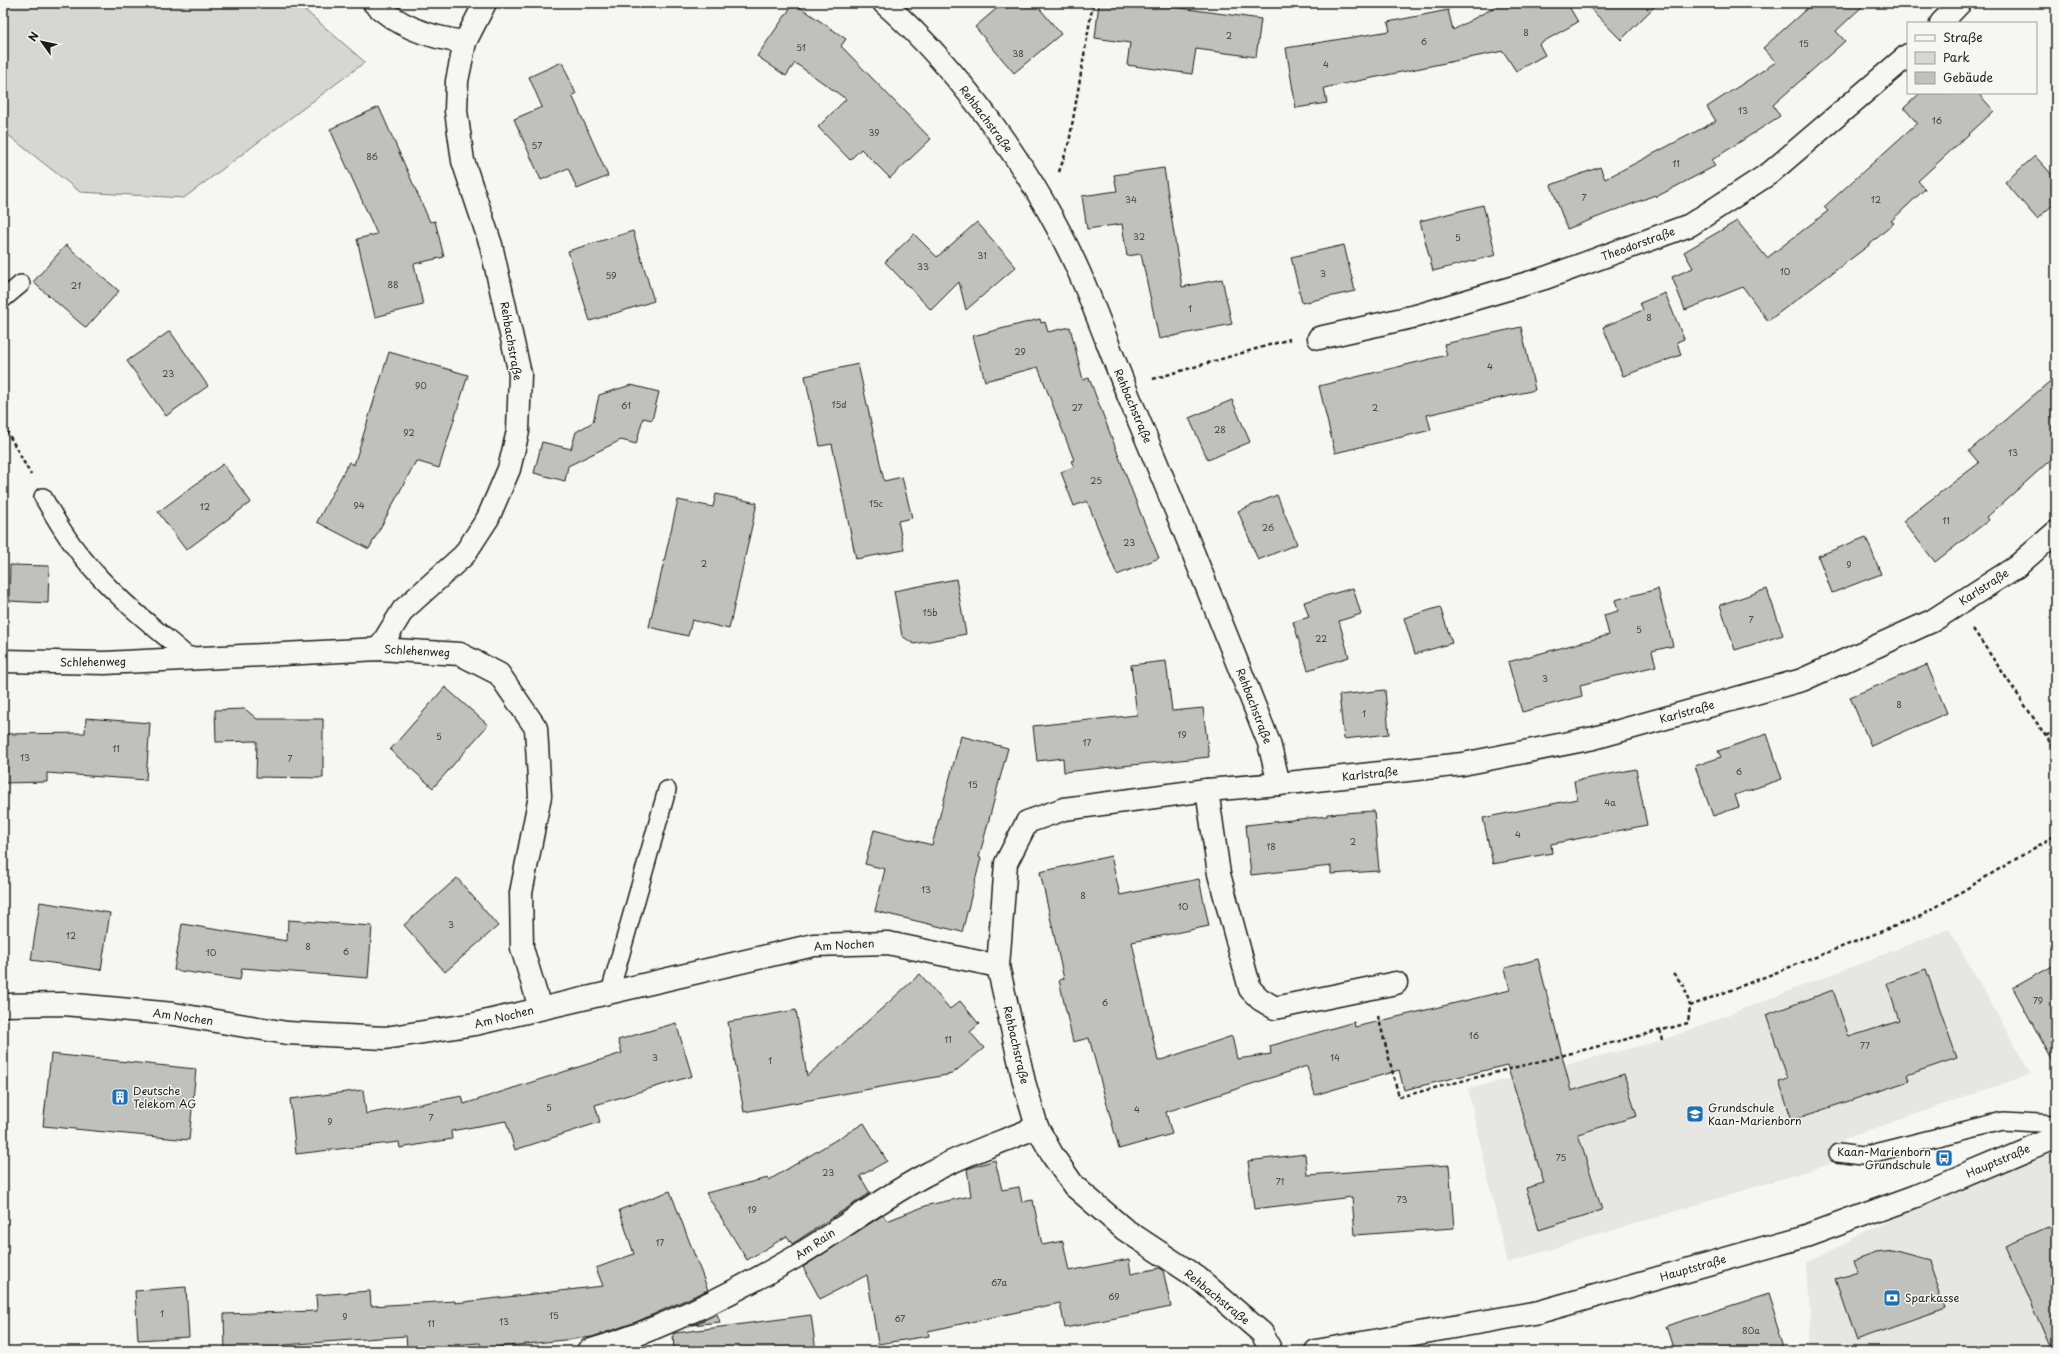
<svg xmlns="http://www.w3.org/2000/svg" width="2059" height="1354" viewBox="0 0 2059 1354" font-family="'Playpen Sans',sans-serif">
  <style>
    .built { fill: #e6e6e2 }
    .green { fill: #d6d6d2; stroke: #797977 }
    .building { fill: #c0c0bd; stroke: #1c1c1c }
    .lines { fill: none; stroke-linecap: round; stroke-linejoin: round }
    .lane-casing { stroke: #1c1c1c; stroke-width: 20 }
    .street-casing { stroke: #1c1c1c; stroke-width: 25 }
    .secondary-casing { stroke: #1c1c1c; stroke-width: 25 }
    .path { stroke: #1c1c1c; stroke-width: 2.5; stroke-dasharray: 4 3; stroke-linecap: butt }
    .lane { stroke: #f6f6f2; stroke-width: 17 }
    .street { stroke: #f6f6f2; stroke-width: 22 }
    .secondary { stroke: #f6f6f2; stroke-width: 22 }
    .labels { text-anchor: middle; stroke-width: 3; stroke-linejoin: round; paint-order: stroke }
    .number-label { font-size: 9px; fill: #454544 }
    .street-label { font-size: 11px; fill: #1c1c1c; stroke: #f6f6f2 }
    .poi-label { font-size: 11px; fill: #1c1c1c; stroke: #f6f6f2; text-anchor: start }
  </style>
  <rect width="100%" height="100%" fill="#f6f6f2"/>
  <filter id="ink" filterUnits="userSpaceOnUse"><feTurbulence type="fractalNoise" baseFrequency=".025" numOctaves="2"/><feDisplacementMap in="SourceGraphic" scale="8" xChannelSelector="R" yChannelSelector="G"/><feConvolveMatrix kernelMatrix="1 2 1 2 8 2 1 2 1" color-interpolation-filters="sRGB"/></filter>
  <g filter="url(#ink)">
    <g class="built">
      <polygon points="1949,929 2031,1074 1844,1139 1833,1163 1507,1263 1468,1089 1663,1040"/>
      <polygon points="2056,1135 2056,1351 1812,1351 1807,1263"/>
    </g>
    <polygon class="green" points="3,3 277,3 306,11 365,62 184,198 80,192 3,131"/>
    <g class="building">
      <polygon points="794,3 846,39 841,46 931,139 890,178 861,149 850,160 818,127 846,99 795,63 786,76 757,56"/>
      <polygon points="1003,3 1035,3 1061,34 1014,73 975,27"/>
      <polygon points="1099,3 1143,3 1261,19 1256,57 1196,49 1192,74 1127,65 1130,43 1095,38"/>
      <polygon points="1502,3 1567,3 1578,22 1539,44 1545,55 1516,71 1503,51 1324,88 1327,103 1296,108 1286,48 1390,31 1388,22 1448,10 1453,30"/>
      <polygon points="1585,3 1658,3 1621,40"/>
      <polygon points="1813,3 1866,3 1836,31 1845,41 1773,105 1780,116 1712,160 1715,166 1656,197 1655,195 1567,229 1551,185 1600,167 1605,179 1716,121 1707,107 1776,62 1763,48"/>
      <polygon points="562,62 576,94 572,95 608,176 577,189 568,168 541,180 514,119 542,107 529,77"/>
      <polygon points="1920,93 1978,93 1994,111 1918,181 1925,189 1891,221 1894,223 1868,246 1768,321 1743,287 1685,310 1672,277 1693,268 1684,252 1737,221 1767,258 1828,211 1824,207 1917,123 1904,108"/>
      <polygon points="379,107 430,222 435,221 444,257 414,264 423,305 375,317 357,239 377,234 330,129"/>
      <polygon points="2035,156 2056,179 2056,202 2037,219 2005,182"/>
      <polygon points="1164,168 1182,287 1222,279 1232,324 1159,339 1141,254 1127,256 1122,224 1087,229 1082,196 1117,191 1114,175"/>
      <polygon points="1483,205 1496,255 1433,271 1420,221"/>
      <polygon points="977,222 1016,267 966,310 959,282 931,310 885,262 914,234 937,257"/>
      <polygon points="633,231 654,301 590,321 568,251"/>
      <polygon points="66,245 119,291 86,328 33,282"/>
      <polygon points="1344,245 1355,291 1302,303 1291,257"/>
      <polygon points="1665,293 1684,339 1677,342 1681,355 1623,376 1603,327 1643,310 1640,303"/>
      <polygon points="1040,319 1041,323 1045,322 1048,332 1070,327 1083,380 1089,378 1140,512 1159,558 1117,575 1087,501 1074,506 1061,472 1074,467 1071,461 1074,460 1038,367 985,381 973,336"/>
      <polygon points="1521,327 1535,390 1427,415 1431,430 1335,453 1319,386 1447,355 1444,344"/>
      <polygon points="170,331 208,386 166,416 127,361"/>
      <polygon points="389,352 468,375 439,468 416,461 369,549 317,522 349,462 354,465"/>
      <polygon points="858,364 884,481 902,477 912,518 898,521 904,550 856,559 832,444 820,446 805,376"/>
      <polygon points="2056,376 2056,455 1987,517 1989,520 1935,562 1903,521 1979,463 1969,451"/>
      <polygon points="631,385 659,392 652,420 643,418 636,444 621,440 568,466 565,481 534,473 542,442 571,449 576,432 593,422 599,395"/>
      <polygon points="1232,400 1250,442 1208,460 1189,418"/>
      <polygon points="223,464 251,502 186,550 158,512"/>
      <polygon points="716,494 757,503 729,629 692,620 688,636 649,627 678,500 713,507"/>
      <polygon points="1277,495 1297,544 1258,560 1238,511"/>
      <polygon points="1866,537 1881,574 1832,593 1818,556"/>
      <polygon points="10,565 49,566 48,603 9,601"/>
      <polygon points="956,579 966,634 914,644 902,636 894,591"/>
      <polygon points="1353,588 1361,614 1339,621 1349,657 1308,670 1293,622 1309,617 1304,602"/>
      <polygon points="1658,589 1673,646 1652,651 1656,666 1580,685 1582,696 1522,712 1508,662 1609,635 1604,615 1618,611 1615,600"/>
      <polygon points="1767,589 1783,635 1735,650 1720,605"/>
      <polygon points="1440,607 1452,643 1415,654 1404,618"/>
      <polygon points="1166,661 1172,711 1203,708 1209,757 1064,772 1063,758 1037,761 1033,726 1137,715 1131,665"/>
      <polygon points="1927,665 1947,713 1871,746 1850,697"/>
      <polygon points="445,687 488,725 433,788 390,750"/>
      <polygon points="1385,690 1389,734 1344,739 1339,695"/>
      <polygon points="245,709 257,719 323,719 323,778 256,777 257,741 216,742 215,710"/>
      <polygon points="86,718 150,723 146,780 47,773 47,782 3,783 3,734 85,733"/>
      <polygon points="1767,734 1782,779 1735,795 1739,807 1713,816 1695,766 1721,757 1718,751"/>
      <polygon points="961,736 1008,748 979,857 981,858 962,932 875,911 885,869 865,864 874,830 932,845"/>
      <polygon points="1636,769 1647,825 1551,844 1552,853 1493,864 1483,818 1577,799 1574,781"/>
      <polygon points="1374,811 1379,871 1331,874 1331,866 1251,875 1246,825 1327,816 1327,814"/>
      <polygon points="1111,856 1120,895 1199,879 1209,926 1132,942 1158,1061 1232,1036 1237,1059 1271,1054 1270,1046 1354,1022 1355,1027 1510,990 1505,968 1538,959 1571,1091 1624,1074 1637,1116 1578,1134 1602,1210 1539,1230 1526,1188 1544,1183 1507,1065 1404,1090 1399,1070 1315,1095 1307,1066 1166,1112 1172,1134 1119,1149 1089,1038 1073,1042 1059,980 1064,979 1040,872"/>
      <polygon points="457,878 498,926 445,972 404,925"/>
      <polygon points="40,902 110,913 101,970 31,960"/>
      <polygon points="288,920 372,926 368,978 242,968 240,980 174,970 182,924 287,941"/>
      <polygon points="2056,964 2056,1067 2013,988"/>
      <polygon points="1926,969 1957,1058 1907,1075 1909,1081 1792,1120 1779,1082 1788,1079 1766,1015 1833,990 1849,1037 1899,1021 1887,983"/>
      <polygon points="920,974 950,1009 960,1001 979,1024 970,1032 984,1048 952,1074 744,1112 728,1022 796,1010 807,1076"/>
      <polygon points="676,1023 692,1076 595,1105 600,1122 515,1150 506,1121 451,1131 452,1139 400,1148 399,1142 296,1154 290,1099 363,1090 366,1114 462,1096 464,1104 622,1053 618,1040"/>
      <polygon points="51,1054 196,1069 189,1140 43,1126"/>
      <polygon points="864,1123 887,1161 860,1176 870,1193 792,1244 787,1236 747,1260 706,1193 768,1178 769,1180"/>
      <polygon points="1305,1154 1307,1175 1449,1165 1454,1228 1355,1235 1352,1197 1254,1209 1248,1161"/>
      <polygon points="995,1160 1002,1190 1019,1187 1022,1202 1033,1200 1042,1245 1063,1241 1069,1271 1129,1259 1131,1274 1160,1268 1163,1270 1171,1307 1065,1328 1060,1303 928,1331 929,1336 878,1344 867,1275 820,1299 803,1267 883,1215 887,1221 928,1205 971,1196 967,1169"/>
      <polygon points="670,1191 708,1290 636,1322 592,1337 481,1349 480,1343 407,1348 406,1336 284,1345 284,1351 225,1351 224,1314 317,1311 316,1295 370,1291 371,1306 455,1301 455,1303 603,1286 596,1268 634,1254 619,1210"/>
      <polygon points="2056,1224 2056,1351 2052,1351 2006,1246"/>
      <polygon points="1892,1250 1929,1260 1946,1309 1857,1340 1836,1279 1858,1272 1854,1260 1876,1252"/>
      <polygon points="186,1287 189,1337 138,1340 135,1291"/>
      <polygon points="1768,1294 1786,1351 1674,1351 1666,1326"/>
      <polygon points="717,1314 720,1322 692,1325 698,1323"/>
      <polygon points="811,1315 816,1351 674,1351 673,1334 675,1333"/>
    </g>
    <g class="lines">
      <g class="lane-casing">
        <g id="lane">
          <polyline points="3,299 21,284"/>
          <path d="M 43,497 C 55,518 67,539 83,558 C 113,596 154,627 190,658"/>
          <polyline points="610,992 667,790"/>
          <polyline points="1838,1153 1862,1156 2003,1121 2056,1124"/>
        </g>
      </g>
      <g class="street-casing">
        <g id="street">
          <path d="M 374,3 C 399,27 431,38 465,42"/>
          <path d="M 884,3 C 962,72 1037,177 1079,272 C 1098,315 1113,359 1131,402 C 1179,515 1224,629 1269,743 L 1279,784"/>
          <polyline points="1941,23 1960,3"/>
          <polyline points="1319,338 1416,316 1545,278 1690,225 1770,173 1908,55"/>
          <polyline points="379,649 403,610 464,555 488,518 509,469 518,431 520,374 491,245 463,161 456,111 457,81 465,42 485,3"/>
          <polyline points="3,661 105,663 379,649 460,654 499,674 536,728 540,796 521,893 522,948 540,1008"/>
          <polyline points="1207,790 1219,874 1250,989 1260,999 1275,1008 1396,983"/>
          <polyline points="3,1005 64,1004 174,1014 287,1033 385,1038 475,1024 814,945 888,943 998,966"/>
          <path d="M 588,1351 C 659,1331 728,1296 792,1259 C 839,1232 882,1197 931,1172 C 964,1154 1002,1142 1037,1127"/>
          <polyline points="1271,1351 1262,1333 1198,1278 1124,1229 1074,1186 1053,1156 1037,1127 1024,1082 998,966 1006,863 1027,822 1064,809 1207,790 1279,784 1463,764 1594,738 1802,680 1932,621 2016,567 2056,532"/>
        </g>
      </g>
      <g class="secondary-casing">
        <polyline id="secondary" points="1316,1351 1539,1312 1806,1236 1916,1196 2056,1137"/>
      </g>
      <g class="path">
        <polyline points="1059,172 1069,143 1093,3"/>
        <polyline points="1153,379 1290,339"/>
        <polyline points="3,424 31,475"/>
        <polyline points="1973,629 2056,751"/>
        <polyline points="2046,736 2056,729"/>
        <polyline points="1673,973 1684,986 1690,1006"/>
        <polyline points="1378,1016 1399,1097 1670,1028 1688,1023 1690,1006 1921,916 2056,835"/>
        <polyline points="1660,1030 1663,1040"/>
      </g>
      <use href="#lane" class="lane"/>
      <use href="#street" class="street"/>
      <use href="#secondary" class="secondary"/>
    </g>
  </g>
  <defs>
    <g id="building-square" transform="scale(0.9)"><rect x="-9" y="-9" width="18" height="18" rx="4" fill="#1f6fb2" stroke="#f6f6f2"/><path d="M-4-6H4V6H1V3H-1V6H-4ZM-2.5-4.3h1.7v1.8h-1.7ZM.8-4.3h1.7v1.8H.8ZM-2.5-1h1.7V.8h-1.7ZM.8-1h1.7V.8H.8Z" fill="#fff"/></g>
    <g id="school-square" transform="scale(0.9)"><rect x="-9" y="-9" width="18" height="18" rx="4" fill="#1f6fb2" stroke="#f6f6f2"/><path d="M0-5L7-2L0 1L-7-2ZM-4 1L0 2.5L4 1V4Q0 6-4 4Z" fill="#fff"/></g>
    <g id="bus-square" transform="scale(0.9)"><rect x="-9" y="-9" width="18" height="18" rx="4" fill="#1f6fb2" stroke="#f6f6f2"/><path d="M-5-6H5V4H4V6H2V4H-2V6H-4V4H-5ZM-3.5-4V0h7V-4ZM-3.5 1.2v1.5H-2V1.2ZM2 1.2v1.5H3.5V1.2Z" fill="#fff"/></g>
    <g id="bank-square" transform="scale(0.9)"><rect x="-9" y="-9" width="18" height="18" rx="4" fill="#1f6fb2" stroke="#f6f6f2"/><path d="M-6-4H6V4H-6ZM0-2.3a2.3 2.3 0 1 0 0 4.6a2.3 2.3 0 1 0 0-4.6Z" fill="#fff"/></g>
  </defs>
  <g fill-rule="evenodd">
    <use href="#building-square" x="120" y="1097"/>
    <use href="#school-square" x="1695" y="1114"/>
    <use href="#bus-square" x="1944" y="1158"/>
    <use href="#bank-square" x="1892" y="1298"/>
  </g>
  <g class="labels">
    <g class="number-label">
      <text x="1526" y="36">8</text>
      <text x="1229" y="39">2</text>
      <text x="1424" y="45">6</text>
      <text x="1804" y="47">15</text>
      <text x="801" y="51">51</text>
      <text x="1018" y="57">38</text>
      <text x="1326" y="68">4</text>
      <text x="1743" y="114">13</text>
      <text x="1937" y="124">16</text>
      <text x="874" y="136">39</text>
      <text x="537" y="149">57</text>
      <text x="372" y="160">86</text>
      <text x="1676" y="167">11</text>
      <text x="1584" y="201">7</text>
      <text x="1131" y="203">34</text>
      <text x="1876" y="203">12</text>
      <text x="1139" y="240">32</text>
      <text x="1458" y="241">5</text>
      <text x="982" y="259">31</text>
      <text x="923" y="270">33</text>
      <text x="1785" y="275">10</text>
      <text x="1323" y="277">3</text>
      <text x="611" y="279">59</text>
      <text x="393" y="288">88</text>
      <text x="76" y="289">21</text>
      <text x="1190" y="312">1</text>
      <text x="1649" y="321">8</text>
      <text x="1020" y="355">29</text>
      <text x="1490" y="370">4</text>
      <text x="168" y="377">23</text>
      <text x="421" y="389">90</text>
      <text x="839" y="408">15d</text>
      <text x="626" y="409">61</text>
      <text x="1077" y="411">27</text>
      <text x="1375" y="411">2</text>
      <text x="1220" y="433">28</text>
      <text x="409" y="436">92</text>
      <text x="2013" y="456">13</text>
      <text x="1096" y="484">25</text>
      <text x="876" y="507">15c</text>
      <text x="359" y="509">94</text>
      <text x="205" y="510">12</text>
      <text x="1946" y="524">11</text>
      <text x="1268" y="531">26</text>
      <text x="1129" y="546">23</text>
      <text x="704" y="567">2</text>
      <text x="1849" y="568">9</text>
      <text x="930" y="616">15b</text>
      <text x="1751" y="623">7</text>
      <text x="1639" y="633">5</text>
      <text x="1321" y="642">22</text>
      <text x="1545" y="682">3</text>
      <text x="1899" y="708">8</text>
      <text x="1364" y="717">1</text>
      <text x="1182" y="738">19</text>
      <text x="439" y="740">5</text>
      <text x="1087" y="746">17</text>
      <text x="116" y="752">11</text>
      <text x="25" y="761">13</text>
      <text x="290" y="762">7</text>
      <text x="1739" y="775">6</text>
      <text x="973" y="788">15</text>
      <text x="1610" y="806">4a</text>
      <text x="1518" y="838">4</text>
      <text x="1353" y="845">2</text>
      <text x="1271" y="850">18</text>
      <text x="926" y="893">13</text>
      <text x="1083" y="899">8</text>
      <text x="1183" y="910">10</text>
      <text x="451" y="928">3</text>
      <text x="71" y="939">12</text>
      <text x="308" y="950">8</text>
      <text x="346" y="955">6</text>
      <text x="211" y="956">10</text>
      <text x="2038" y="1004">79</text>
      <text x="1105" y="1006">6</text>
      <text x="1474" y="1039">16</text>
      <text x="948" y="1043">11</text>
      <text x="1865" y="1049">77</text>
      <text x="655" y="1061">3</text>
      <text x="1335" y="1061">14</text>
      <text x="770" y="1064">1</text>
      <text x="549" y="1111">5</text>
      <text x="1137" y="1113">4</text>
      <text x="431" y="1121">7</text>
      <text x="330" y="1125">9</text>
      <text x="1561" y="1161">75</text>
      <text x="828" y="1176">23</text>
      <text x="1280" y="1185">71</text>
      <text x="1402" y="1203">73</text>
      <text x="752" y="1213">19</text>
      <text x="660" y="1246">17</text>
      <text x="999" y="1286">67a</text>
      <text x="1114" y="1300">69</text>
      <text x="162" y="1317">1</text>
      <text x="554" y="1319">15</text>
      <text x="345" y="1320">9</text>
      <text x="900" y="1322">67</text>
      <text x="504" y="1325">13</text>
      <text x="431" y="1327">11</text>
      <text x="1751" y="1334">80a</text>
    </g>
    <g class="street-label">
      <text transform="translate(986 119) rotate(53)" y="4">Rehbachstraße</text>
      <text transform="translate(1638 244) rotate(-20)" y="4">Theodorstraße</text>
      <text transform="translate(511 341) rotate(80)" y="4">Rehbachstraße</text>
      <text transform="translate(1133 406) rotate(67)" y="4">Rehbachstraße</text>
      <text transform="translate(1984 587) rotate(-33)" y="4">Karlstraße</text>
      <text transform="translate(417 651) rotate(3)" y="4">Schlehenweg</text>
      <text transform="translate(93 662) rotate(-1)" y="4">Schlehenweg</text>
      <text transform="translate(1254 706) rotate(69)" y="4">Rehbachstraße</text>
      <text transform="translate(1687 712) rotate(-16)" y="4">Karlstraße</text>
      <text transform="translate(1370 774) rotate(-6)" y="4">Karlstraße</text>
      <text transform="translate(844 945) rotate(-3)" y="4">Am Nochen</text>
      <text transform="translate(183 1017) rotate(8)" y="4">Am Nochen</text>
      <text transform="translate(504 1017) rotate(-14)" y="4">Am Nochen</text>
      <text transform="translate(1016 1045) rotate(77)" y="4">Rehbachstraße</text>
      <text transform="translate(1998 1161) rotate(-23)" y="4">Hauptstraße</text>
      <text transform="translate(815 1244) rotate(-34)" y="4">Am Rain</text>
      <text transform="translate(1693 1268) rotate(-16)" y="4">Hauptstraße</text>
      <text transform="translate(1217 1297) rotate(39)" y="4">Rehbachstraße</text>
    </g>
    <g class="poi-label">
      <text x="133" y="1095">Deutsche<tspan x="133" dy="13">Telekom AG</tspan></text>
      <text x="1708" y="1112">Grundschule<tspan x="1708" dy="13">Kaan-Marienborn</tspan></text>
      <text x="1931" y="1156" text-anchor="end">Kaan-Marienborn<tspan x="1931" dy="13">Grundschule</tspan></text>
      <text x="1905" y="1302">Sparkasse</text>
    </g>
  </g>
  <rect width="2059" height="1354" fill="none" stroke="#f6f6f2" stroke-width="16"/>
  <rect x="8" y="8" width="2043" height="1338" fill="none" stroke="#1c1c1c" stroke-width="1.5" filter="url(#ink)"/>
  <rect x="1907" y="22" width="130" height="72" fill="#f6f6f2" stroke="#9f9f9c"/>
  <rect x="1915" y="35" width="20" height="6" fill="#f6f6f2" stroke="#9f9f9c"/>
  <text x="1943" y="42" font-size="12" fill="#1c1c1c">Straße</text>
  <rect x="1915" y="52" width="20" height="12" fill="#d6d6d2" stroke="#9f9f9c"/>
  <text x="1943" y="62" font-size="12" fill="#1c1c1c">Park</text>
  <rect x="1915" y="72" width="20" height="12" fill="#c0c0bd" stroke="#9f9f9c"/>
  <text x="1943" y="82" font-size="12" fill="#1c1c1c">Gebäude</text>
  <g transform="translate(42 42) rotate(303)" stroke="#f6f6f2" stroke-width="3" paint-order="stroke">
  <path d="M0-3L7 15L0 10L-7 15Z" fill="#1c1c1c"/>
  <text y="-6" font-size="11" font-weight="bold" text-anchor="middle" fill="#1c1c1c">N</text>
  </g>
</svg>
